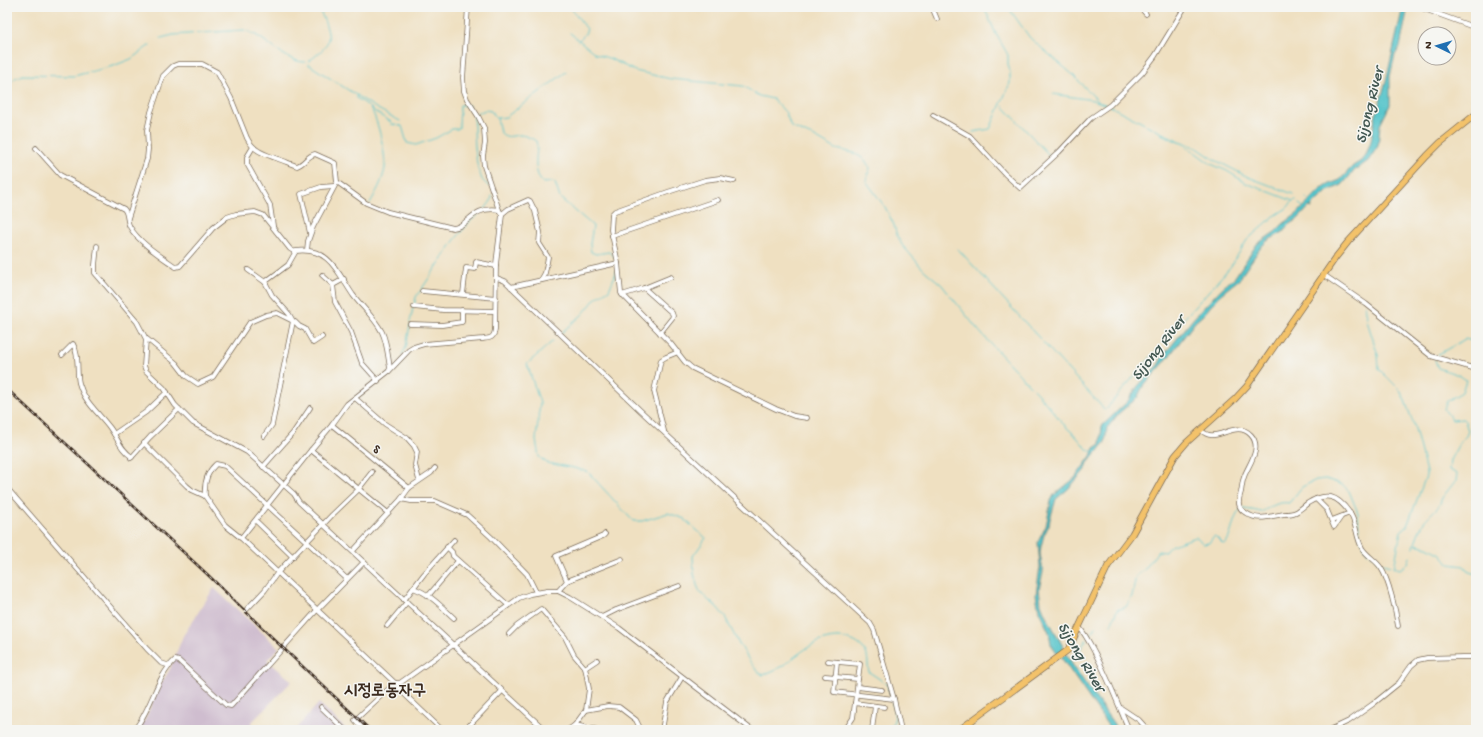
<svg xmlns="http://www.w3.org/2000/svg" width="1483" height="737" viewBox="0 0 1483 737" font-family="'Gochi Hand','Poor Story',sans-serif">
  <style>
    .industrial { fill: #cfbdcf }
    .water { fill: #57c5cb; stroke: #497874 }
    .lines { fill: none; stroke-linecap: round; stroke-linejoin: round }
    .stream { stroke: #57c5cb; stroke-width: 1 }
    .minor-casing { stroke: #7a6a57; stroke-width: 5.5 }
    .major-casing { stroke: #7a6a57; stroke-width: 7 }
    .minor { stroke: #fff; stroke-width: 4 }
    .major { stroke: #f3c26a; stroke-width: 5.5 }
    .rail-casing { stroke: #3b2a1e; stroke-width: 2.5 }
    .rail { stroke: #f6f6f2; stroke-width: 1; stroke-dasharray: 3; stroke-linecap: butt }
    .labels { text-anchor: middle; stroke-width: 3; stroke-linejoin: round; paint-order: stroke }
    .street-label { font-size: 15px; fill: #3b2a1e; stroke: #f6f6f2 }
    .water-label { font-size: 16px; font-style: italic; fill: #435852; stroke: #f6f6f2 }
    .quarter-label { font-size: 17px; font-weight: bold; fill: #3b2a1e; stroke: #f6f6f2 }
  </style>
  <rect width="100%" height="100%" fill="#f6f6f2"/>
  <filter id="ink" filterUnits="userSpaceOnUse"><feTurbulence type="fractalNoise" baseFrequency=".025" numOctaves="2"/><feDisplacementMap in="SourceGraphic" scale="8" xChannelSelector="R" yChannelSelector="G"/><feConvolveMatrix kernelMatrix="1 2 1 2 8 2 1 2 1" color-interpolation-filters="sRGB"/></filter>
  <filter id="wash" filterUnits="userSpaceOnUse"><feTurbulence type="fractalNoise" baseFrequency=".012" numOctaves="4" result="noise"/><feDisplacementMap in="SourceGraphic" scale="16" xChannelSelector="R" yChannelSelector="G"/><feGaussianBlur stdDeviation="0.9" result="paint"/><feColorMatrix in="noise" values="0 0 0 0 0 0 0 0 0 0 0 0 0 0 0 0 0 1.4 0 .05"/><feComposite in="paint" operator="in"/></filter>
  <g filter="url(#wash)">
    <rect width="100%" height="100%" fill="#efe0c1"/>
    <g class="industrial">
      <polygon points="214,588 279,648 267,660 292,681 251,723 253,730 137,730 145,720 158,689 170,669 183,636"/>
      <polygon points="319,703 347,730 295,730"/>
    </g>
    <g class="water">
      <polygon points="1403,7 1408,7 1400,47 1395,55 1390,76 1390,105 1380,125 1378,146 1368,161 1355,170 1342,185 1328,191 1311,206 1312,208 1309,207 1299,218 1288,225 1283,232 1267,241 1261,247 1241,276 1242,277 1222,293 1204,314 1195,322 1164,363 1143,386 1137,398 1119,413 1107,428 1105,442 1088,463 1084,471 1068,489 1056,499 1050,519 1049,525 1044,535 1041,546 1040,553 1043,572 1039,589 1041,604 1045,614 1065,650 1059,655 1057,654 1051,644 1049,632 1039,611 1036,594 1040,567 1038,542 1046,526 1051,501 1054,495 1075,478 1091,456 1094,448 1100,444 1102,426 1128,401 1138,386 1158,365 1163,356 1193,319 1221,289 1235,277 1257,244 1275,232 1283,224 1297,214 1320,190 1330,184 1340,180 1353,166 1361,161 1366,155 1371,141 1375,118 1385,85"/>
      <polygon points="1066,654 1074,667 1118,730 1111,730 1061,657"/>
    </g>
    <g class="lines">
      <g class="stream">
        <polyline points="318,7 320,11"/>
        <polyline points="570,7 587,29 585,34 578,41"/>
        <polyline points="1008,7 1030,38 1072,74 1098,101"/>
        <polyline points="570,33 596,54 611,59 635,71 671,79 743,86 759,96 773,99 786,113 791,127 812,136"/>
        <path d="M 161,38 L 173,35 L 244,30 C 266,36 283,62 305,62"/>
        <path d="M 309,61 C 333,43 332,39 321,13"/>
        <polyline points="308,64 376,108 400,121"/>
        <polyline points="7,86 15,78 23,75 74,76 113,66 131,59 150,45"/>
        <polyline points="1053,94 1093,100 1107,105"/>
        <path d="M 357,95 L 356,98 C 361,101 367,104 371,109 C 378,120 386,156 385,168 C 383,180 376,193 370,203"/>
        <polyline points="1003,106 1050,156"/>
        <polyline points="1110,106 1160,132 1199,149 1215,160 1248,177 1293,194"/>
        <polyline points="371,109 391,122"/>
        <path d="M 474,113 C 474,130 474,162 481,177 C 482,181 485,183 489,186"/>
        <path d="M 478,113 L 485,110 L 491,111 L 497,118 L 500,132 C 507,139 510,136 519,135 C 525,135 531,138 536,141 L 537,146"/>
        <polyline points="498,118 506,117 566,72"/>
        <polyline points="391,124 402,126 407,143 416,145 436,138 452,129 457,129 459,128 460,105 468,105 471,108"/>
        <polyline points="973,132 990,129 1010,83 1010,72 1008,64 1008,55 996,34 984,7"/>
        <polyline points="1160,132 1161,134 1185,145 1211,164 1227,171 1246,183 1293,201"/>
        <polyline points="813,136 836,149 854,153 859,156 865,160 870,168 866,181 885,207 894,225 897,236 902,245 924,270 941,284 979,331 1045,402 1067,428 1073,433 1087,449 1093,452"/>
        <path d="M 537,148 C 536,160 534,170 541,181"/>
        <polyline points="542,182 544,183 553,182 555,183 560,198 593,226 590,244 591,252 596,254 609,252 615,257"/>
        <polyline points="1306,198 1309,201"/>
        <polyline points="1299,204 1303,207"/>
        <polyline points="485,209 491,201 492,196"/>
        <polyline points="958,249 1104,409 1106,409 1161,345"/>
        <polyline points="421,290 454,241 469,222 478,215"/>
        <polyline points="1365,305 1368,324 1378,355 1379,369 1400,390 1404,398 1414,425 1426,472 1426,476 1407,526 1401,531 1394,568"/>
        <polyline points="414,306 416,297 420,291"/>
        <polyline points="410,322 413,308"/>
        <polyline points="561,333 582,315 596,298 609,290 617,270"/>
        <polyline points="553,341 527,364 540,403 536,440 539,457 547,463 574,468 588,472 633,521 642,521 668,513 685,519"/>
        <polyline points="1163,342 1231,266 1247,240 1273,217 1287,208 1293,201 1296,200"/>
        <polyline points="402,355 406,347 410,325"/>
        <polyline points="1437,355 1465,339 1476,342"/>
        <path d="M 1243,509 L 1252,510 L 1261,512 C 1271,507 1278,501 1289,503 L 1302,487 L 1316,480 L 1326,479 L 1343,485 L 1349,491 L 1358,513 L 1359,534 L 1363,544 L 1368,553"/>
        <polyline points="685,520 706,538 693,556 694,574 697,585 699,590 708,600 716,606 725,617 740,646"/>
        <polyline points="1415,544 1428,547 1441,554 1449,564 1464,566 1469,572 1476,574"/>
        <polyline points="1414,547 1418,534 1425,520 1439,506 1442,498 1456,480 1457,474 1449,470 1450,460 1460,442 1466,436 1468,431 1465,421 1463,419 1452,420 1444,409 1447,401 1462,392 1466,380 1459,375 1438,368 1435,360"/>
        <polyline points="1371,555 1380,563 1400,569 1408,563"/>
        <polyline points="1408,563 1410,557"/>
        <path d="M 1111,625 L 1117,610 L 1126,607 L 1132,596 L 1136,576 L 1145,569 L 1158,551 L 1165,552 C 1167,549 1169,547 1172,545 C 1176,544 1195,537 1197,537 L 1203,544 L 1209,543 L 1212,538 L 1215,536 L 1223,544 L 1226,543 C 1233,533 1232,519 1240,510"/>
        <polyline points="1089,637 1095,627"/>
        <path d="M 741,646 C 745,654 755,672 763,675 C 769,672 776,670 782,666 C 801,653 816,637 841,638 C 850,639 860,643 865,651 C 869,657 867,665 869,672 L 887,684 L 891,698"/>
        <polyline points="1070,661 1074,659 1086,640"/>
        <polyline points="891,730 895,717 892,701"/>
      </g>
    </g>
  </g>
  <g filter="url(#ink)">
    <g class="lines">
      <g class="minor-casing">
        <g id="minor">
          <path d="M 468,7 L 463,78 L 464,91 L 467,99 L 478,116 L 484,128 L 485,143 L 483,156 L 484,166 L 499,210 L 502,215 L 496,264 L 495,329 C 494,338 491,338 483,339 L 424,344 L 414,347 L 409,350 L 389,371 L 347,404 L 332,425 L 311,450 L 241,538 L 395,683 L 400,683 L 519,598 L 530,594 L 547,591 L 558,591 L 570,597 L 619,628 L 752,730"/>
          <polyline points="932,7 937,19"/>
          <polyline points="1140,7 1146,14"/>
          <polyline points="1419,7 1476,28"/>
          <polyline points="933,115 970,136 1005,174 1020,188 1059,152 1091,118 1110,105 1142,73 1155,56 1185,7"/>
          <polyline points="253,147 247,157 247,164 270,205 273,226"/>
          <path d="M 36,148 L 60,175 L 124,209 C 129,215 126,221 130,227 C 138,242 162,257 176,267 L 180,266 L 213,228 L 227,217 L 236,214 L 255,212 L 263,215 L 290,249 L 295,252"/>
          <polyline points="734,181 720,178 705,180 668,192 615,211 612,214 611,230 618,263 621,293 671,344 685,362 692,368 776,409 794,416 807,418"/>
          <path d="M 337,182 L 366,203 L 388,212 L 453,228 C 468,227 472,205 499,210"/>
          <polyline points="502,214 508,209 528,200 530,201 535,211 540,232 539,243 548,257 545,273 541,280"/>
          <path d="M 128,218 L 147,159 L 148,149 L 147,130 L 151,112 L 163,76 L 173,66 L 178,64 L 202,64 L 217,72 L 231,98 L 247,138 C 254,152 265,154 278,159 C 284,161 291,164 297,166 C 304,164 307,156 315,154 L 335,163 L 337,182 L 313,227 L 308,241 L 307,250"/>
          <polyline points="310,233 301,194 321,187 334,186"/>
          <polyline points="612,236 718,200"/>
          <polyline points="97,246 95,265 95,273 137,322 146,339 144,366 146,371 164,388 175,405 193,423 247,452 294,494 299,502 545,730"/>
          <polyline points="248,270 265,282 272,295 289,314 293,321 272,425 264,436"/>
          <polyline points="322,275 333,285 335,302 351,332 362,363 378,381"/>
          <polyline points="1324,275 1366,304 1431,356 1476,369"/>
          <polyline points="497,278 505,281 644,414 870,623 874,630 894,699 901,730"/>
          <path d="M 265,282 L 288,265 L 296,251 C 330,247 337,272 353,295 C 362,307 375,318 382,332 C 387,342 388,357 390,368 L 389,371"/>
          <polyline points="333,285 344,279"/>
          <polyline points="511,287 618,263"/>
          <polyline points="644,288 671,277"/>
          <polyline points="422,291 496,298"/>
          <polyline points="463,294 466,268 475,269 476,262 496,266"/>
          <polyline points="622,295 644,288 672,313 673,316 672,318 660,333"/>
          <polyline points="414,307 443,310 495,311"/>
          <polyline points="410,324 442,325 462,322 462,310"/>
          <polyline points="147,339 176,363 186,376 198,384 213,377 250,322 266,315 277,313 295,322 299,326 305,329 313,343 322,337"/>
          <path d="M 62,355 L 73,344 C 80,356 76,371 79,383 C 84,402 99,413 110,428 C 118,439 121,450 132,457"/>
          <polyline points="355,398 385,424 407,438 414,446 417,452 415,465 419,480"/>
          <polyline points="332,425 409,488"/>
          <path d="M 1201,430 C 1215,446 1235,418 1251,435 C 1263,448 1248,465 1244,477 C 1242,482 1242,487 1241,492 C 1238,501 1237,508 1246,513 C 1259,522 1270,516 1284,514 C 1288,514 1292,514 1296,512 C 1300,510 1304,506 1308,503 C 1326,492 1337,495 1349,512 C 1357,522 1355,535 1362,548 C 1367,556 1376,560 1381,568 C 1389,580 1396,612 1398,626"/>
          <polyline points="664,431 654,391 661,360 666,357 678,352"/>
          <polyline points="114,434 146,412 167,392"/>
          <polyline points="144,443 187,486 192,490 205,496 225,525 241,538"/>
          <polyline points="311,450 388,513"/>
          <polyline points="131,458 150,437 179,409"/>
          <polyline points="263,467 293,433 310,408"/>
          <polyline points="7,488 147,649 161,663 170,666"/>
          <path d="M 205,496 C 204,484 207,472 216,464 L 225,466 L 347,579"/>
          <polyline points="401,499 411,501 435,501 467,515 491,537 527,574 536,592"/>
          <polyline points="1316,499 1327,510 1334,527 1341,517"/>
          <polyline points="1332,520 1350,513"/>
          <polyline points="256,521 293,557"/>
          <polyline points="447,547 452,552 453,556 508,605"/>
          <polyline points="353,551 401,499 409,488 431,473 435,468"/>
          <polyline points="567,581 556,556 603,536 605,534"/>
          <path d="M 413,588 C 429,593 442,607 454,618"/>
          <polyline points="558,591 567,581 622,559"/>
          <polyline points="428,596 458,561"/>
          <polyline points="404,600 424,574 454,540"/>
          <polyline points="247,609 265,590 278,572 332,515 357,491 372,472"/>
          <polyline points="602,617 616,610 679,586"/>
          <polyline points="387,626 407,602"/>
          <path d="M 1079,627 C 1086,635 1090,644 1095,653 C 1108,678 1118,704 1129,730"/>
          <polyline points="509,634 517,626 541,609 565,637 574,655 585,668 586,672 589,689 586,710 575,725"/>
          <polyline points="828,661 860,664 853,718 845,730"/>
          <polyline points="837,662 834,692 894,699"/>
          <polyline points="585,668 597,660"/>
          <polyline points="825,676 858,679"/>
          <polyline points="397,684 398,688 442,730"/>
          <polyline points="858,687 882,690"/>
          <polyline points="855,703 884,707"/>
          <polyline points="321,707 345,730"/>
          <polyline points="1121,708 1139,720 1148,730"/>
          <polyline points="586,710 608,706 619,707 636,720 641,730"/>
          <polyline points="470,725 475,730"/>
          <path d="M 134,730 C 151,711 156,677 175,660 L 179,661 L 226,705 L 231,706 L 317,610 L 364,562"/>
          <polyline points="364,730 355,720 395,683"/>
          <polyline points="465,730 502,691"/>
          <polyline points="568,730 575,725 598,730"/>
          <polyline points="662,730 667,702 682,677"/>
          <polyline points="872,730 875,706"/>
          <polyline points="1330,730 1349,721 1373,704 1399,683 1411,666 1418,660 1427,658 1463,657 1471,657 1476,660"/>
        </g>
      </g>
      <g class="major-casing">
        <polyline id="major" points="959,730 1068,650 1108,566 1132,534 1175,456 1186,443 1235,399 1247,386 1336,257 1348,242 1427,156 1440,143 1476,114"/>
      </g>
      <use href="#minor" class="minor"/>
      <use href="#major" class="major"/>
      <g class="rail-casing">
        <polyline id="rail" points="7,389 207,574 283,648 370,730"/>
      </g>
      <use href="#rail" class="rail"/>
    </g>
  </g>
  <g class="labels">
    <g class="street-label">
      <text transform="translate(378 447) rotate(38)" y="5">s</text>
    </g>
    <g class="water-label">
      <text transform="translate(1368 105) rotate(-76)" y="6">Sijong River</text>
      <text transform="translate(1157 347) rotate(-52)" y="6">Sijong River</text>
      <text transform="translate(1083 656) rotate(59)" y="6">Sijong River</text>
    </g>
    <g class="quarter-label">
      <text x="385" y="695">시정로동자구</text>
    </g>
  </g>
  <rect width="1483" height="737" fill="none" stroke="#f6f6f2" stroke-width="24"/>
  <g transform="translate(1437 46) rotate(275)"><circle r="19" fill="#f6f6f2" stroke="#aba49d"/>
  <path d="M0-3L7 15L0 10L-7 15Z" fill="#1f6fb2"/>
  <text y="-6" font-size="11" font-weight="bold" text-anchor="middle" fill="#3b2a1e">N</text>
  </g>
</svg>
